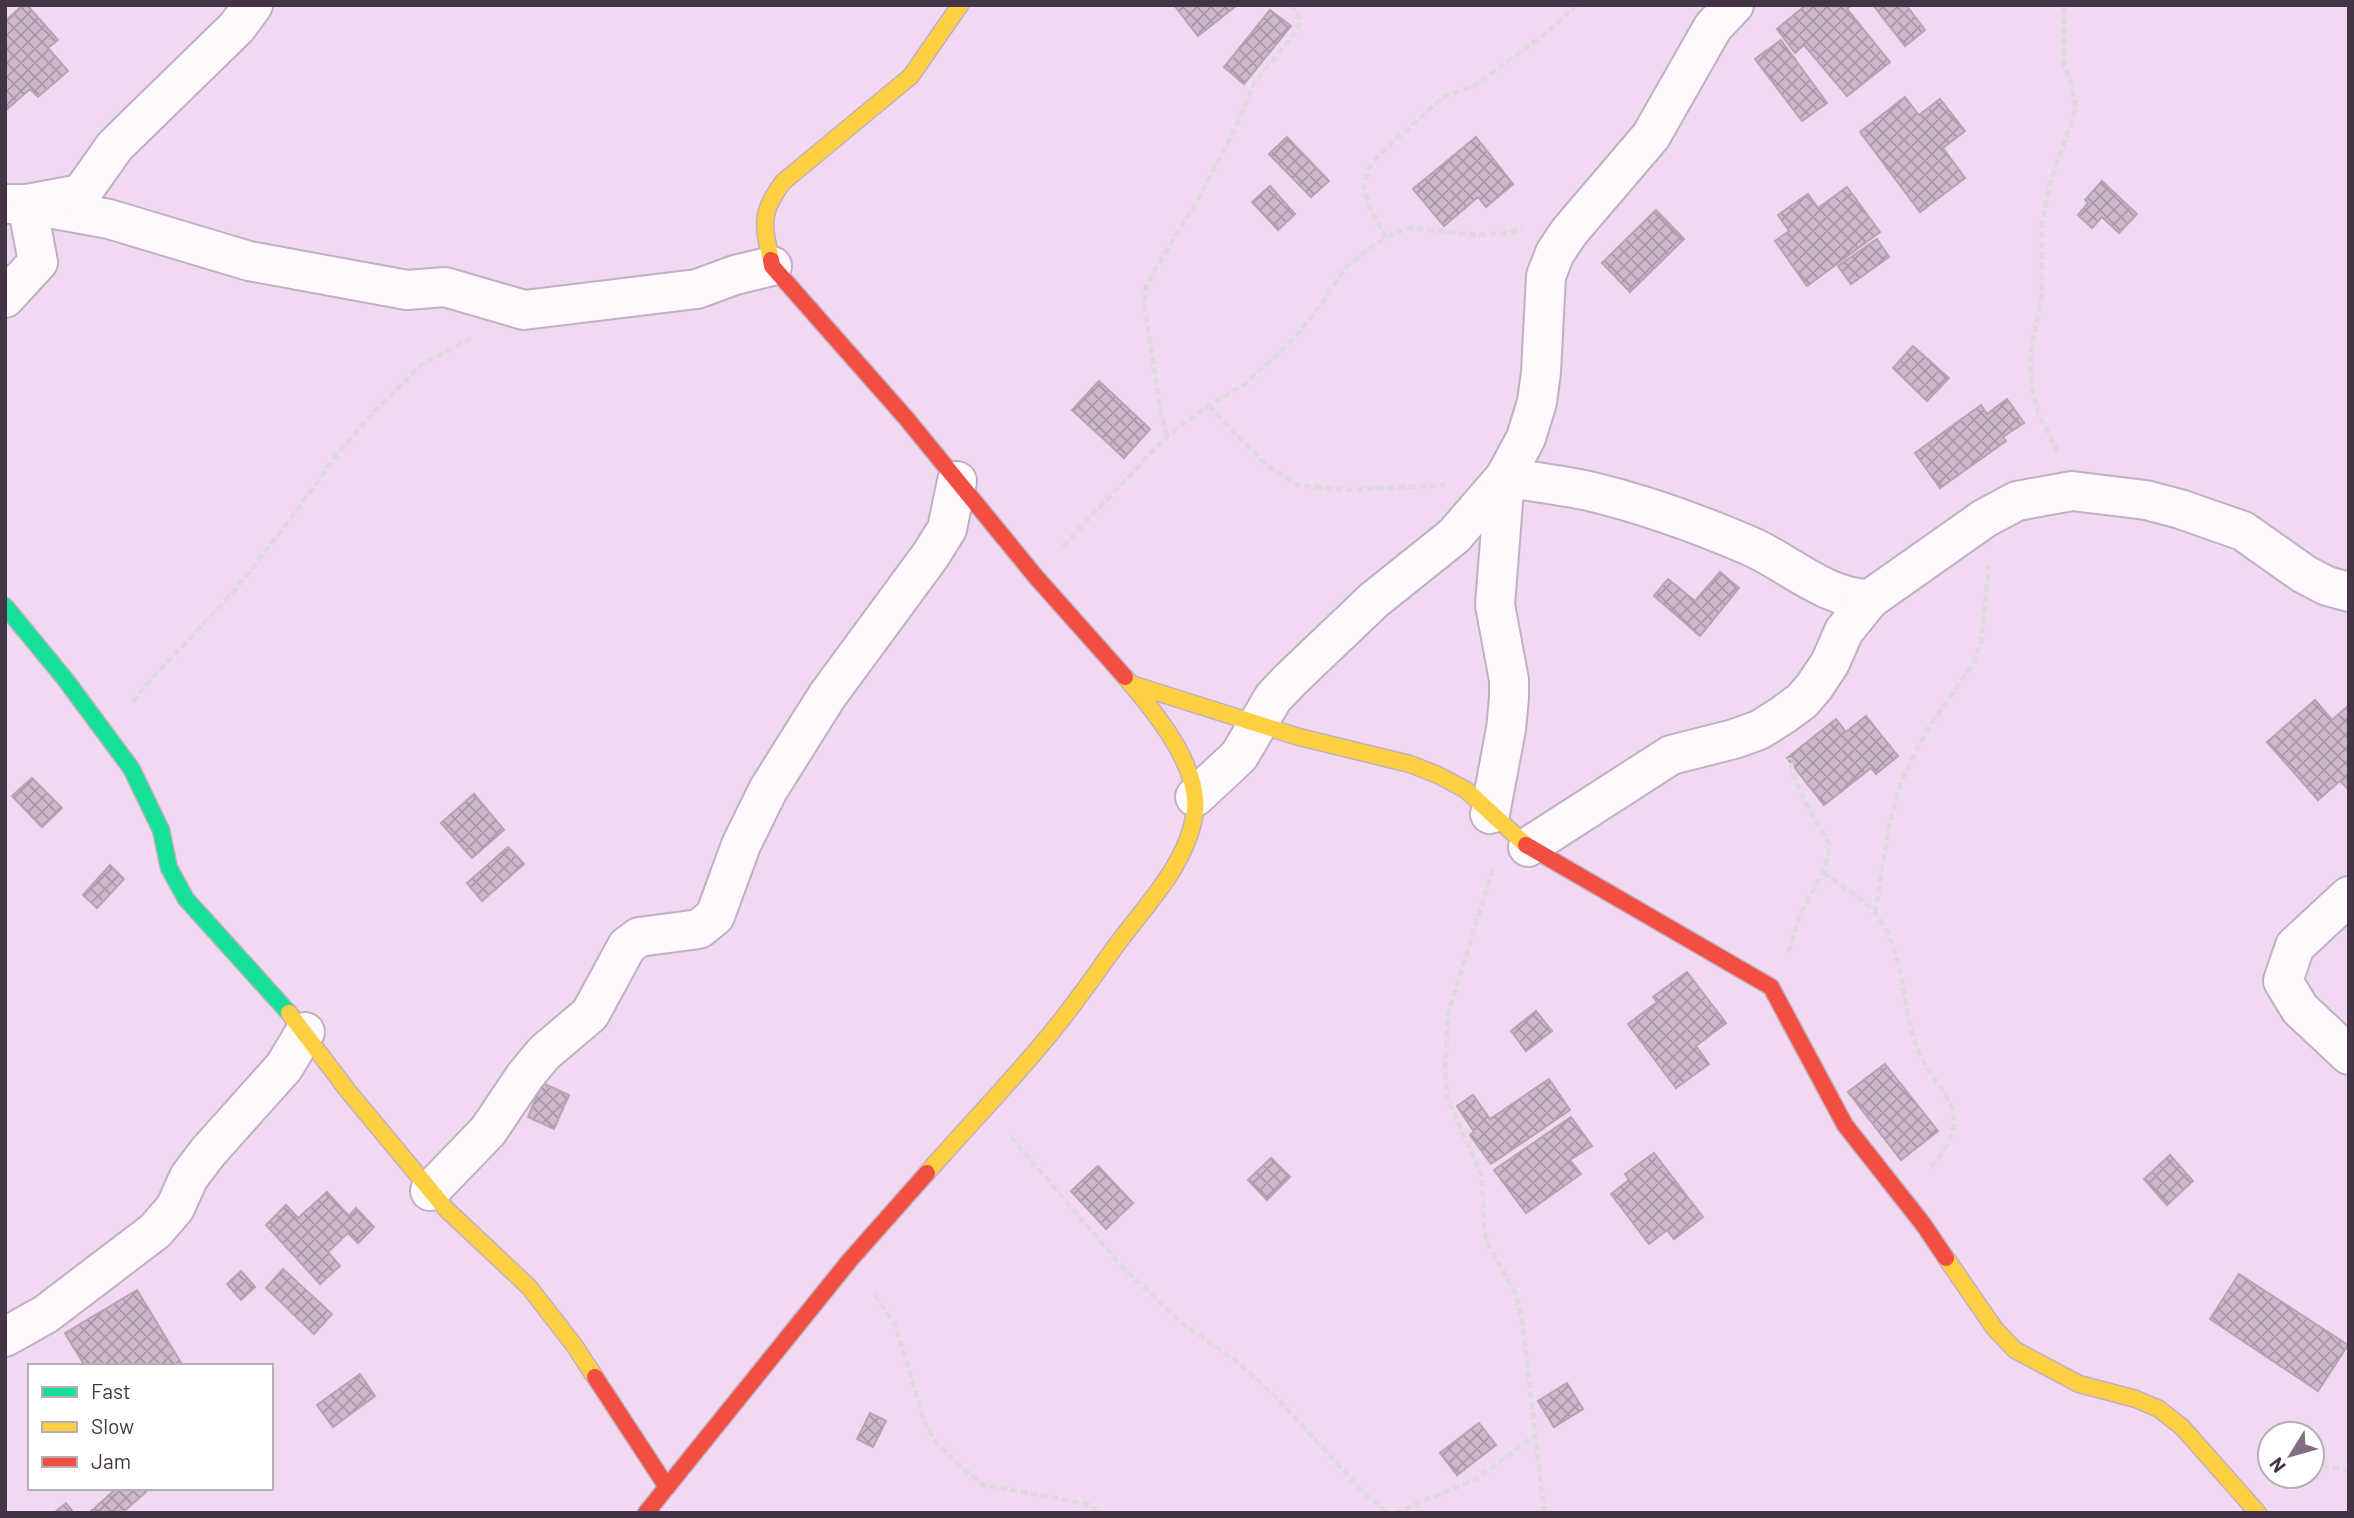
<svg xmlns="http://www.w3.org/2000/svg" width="2354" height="1518" viewBox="0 0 2354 1518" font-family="Barlow,sans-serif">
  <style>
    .building { fill: url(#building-cross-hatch); stroke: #b4a3b4; stroke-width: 2 }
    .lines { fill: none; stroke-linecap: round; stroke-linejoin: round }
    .street-casing { stroke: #c1afc2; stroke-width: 42 }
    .fast-casing { stroke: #c1afc2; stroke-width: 19 }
    .slow-casing { stroke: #c1afc2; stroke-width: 19 }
    .jam-casing { stroke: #c1afc2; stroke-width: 19 }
    .path { stroke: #e0d8e0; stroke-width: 4.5; stroke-dasharray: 7 3.5; stroke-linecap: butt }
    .street { stroke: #fdf9fd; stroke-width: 38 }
    .fast { stroke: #16e098; stroke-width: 16 }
    .slow { stroke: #ffcf43; stroke-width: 16 }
    .jam { stroke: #f24e42; stroke-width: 16 }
  </style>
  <defs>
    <pattern id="building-cross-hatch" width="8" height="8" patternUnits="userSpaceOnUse" patternTransform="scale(1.75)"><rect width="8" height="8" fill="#cdb9ce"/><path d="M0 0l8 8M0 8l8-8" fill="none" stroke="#a897a9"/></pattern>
  </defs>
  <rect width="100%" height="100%" fill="#f0d9f1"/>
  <g class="building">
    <polygon points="23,5 27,5 58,40 48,48 68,71 38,97 30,89 5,111 5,21"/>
    <polygon points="1174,5 1237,5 1198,36"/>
    <polygon points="1806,5 1851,5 1847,9 1890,62 1847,96 1804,45 1795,53 1777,29"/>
    <polygon points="1873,5 1906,5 1925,30 1905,46"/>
    <polygon points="1270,10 1291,26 1244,84 1224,67"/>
    <polygon points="1781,40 1827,103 1802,121 1755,59"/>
    <polygon points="1905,97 1919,115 1940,99 1965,131 1943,148 1965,178 1920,212 1860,132"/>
    <polygon points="1287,137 1329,181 1311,197 1269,154"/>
    <polygon points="1476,137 1513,184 1486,207 1478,197 1444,226 1413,189"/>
    <polygon points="2102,181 2137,214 2119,233 2102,217 2092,228 2078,215 2088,203 2085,200"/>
    <polygon points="1270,186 1295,214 1278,230 1252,202"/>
    <polygon points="1847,187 1880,232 1807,286 1775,241 1789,231 1778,215 1808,194 1818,208"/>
    <polygon points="1656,210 1684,239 1630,292 1602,263"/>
    <polygon points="1877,239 1889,257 1851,284 1838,266"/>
    <polygon points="1913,346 1949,378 1927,401 1893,368"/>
    <polygon points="1099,381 1150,429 1124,458 1072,410"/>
    <polygon points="2007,399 2024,423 2003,437 2006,441 1940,488 1915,453 1981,405 1987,414"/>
    <polygon points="1720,572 1739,588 1700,636 1654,596 1668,579 1695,601"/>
    <polygon points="2315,700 2332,720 2349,705 2349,790 2340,781 2318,800 2267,742"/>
    <polygon points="1866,716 1898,756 1876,774 1871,768 1824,805 1787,758 1836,719 1846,732"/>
    <polygon points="32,778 62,808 42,827 12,796"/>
    <polygon points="474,794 504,830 472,858 441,823"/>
    <polygon points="508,847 524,864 482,901 467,883"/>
    <polygon points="110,865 124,879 97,908 83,895"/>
    <polygon points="1687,972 1726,1023 1696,1046 1709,1064 1676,1088 1628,1024 1657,1002 1653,997"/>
    <polygon points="1536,1011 1552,1031 1526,1051 1511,1031"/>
    <polygon points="1885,1064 1938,1131 1901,1160 1848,1092"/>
    <polygon points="1549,1079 1570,1110 1491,1164 1470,1135 1474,1132 1457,1106 1473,1095 1490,1119"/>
    <polygon points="542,1083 569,1095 554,1129 528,1117"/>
    <polygon points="1571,1117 1592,1146 1570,1160 1581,1174 1526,1213 1494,1170"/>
    <polygon points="1654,1153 1703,1217 1674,1239 1667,1230 1649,1244 1611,1194 1629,1180 1625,1174"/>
    <polygon points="2170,1155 2193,1181 2167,1205 2144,1179"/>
    <polygon points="1271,1158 1290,1177 1267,1200 1248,1180"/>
    <polygon points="1098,1166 1133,1203 1106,1229 1071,1191"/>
    <polygon points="327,1192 349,1216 356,1208 374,1227 358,1243 348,1233 328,1252 340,1266 320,1284 266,1225 286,1205 298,1218"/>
    <polygon points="283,1269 332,1314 314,1334 266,1288"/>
    <polygon points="241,1271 255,1287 241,1300 227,1284"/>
    <polygon points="2239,1274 2348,1345 2318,1391 2210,1319"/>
    <polygon points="137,1290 183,1366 85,1366 65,1333"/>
    <polygon points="360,1374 375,1396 333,1427 317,1405"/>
    <polygon points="1567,1383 1583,1409 1554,1427 1538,1401"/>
    <polygon points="870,1413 886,1421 873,1447 857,1439"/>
    <polygon points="1479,1423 1496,1445 1457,1475 1440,1453"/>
    <polygon points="117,1488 142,1488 146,1492 122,1513 89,1513"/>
    <polygon points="66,1503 74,1513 54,1513"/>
  </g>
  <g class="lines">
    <g class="street-casing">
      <g id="street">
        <polyline points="5,204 27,204 109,219 249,261 407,290 445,287 524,310 697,289 735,275 772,266"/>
        <polyline points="5,298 38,262 27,204 81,194 115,146 237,27 253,5"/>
        <polyline points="1195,797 1239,756 1273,698 1289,681 1374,600 1454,536 1505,477 1526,438 1537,402 1541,372 1546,276 1555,253 1569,232 1651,136 1713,27 1734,5"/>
        <path d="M 1490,814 L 1506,729 L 1509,698 L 1509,680 L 1495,605 L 1505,477 C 1532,482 1561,485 1589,491 C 1643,504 1699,524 1750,546 C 1789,563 1826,599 1870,599"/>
        <polyline points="1528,847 1671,755 1734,739 1759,730 1783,715 1802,701 1814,687 1830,663 1844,631 1870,599 1985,518 2017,501 2072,491 2146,500 2180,509 2243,531 2304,574 2327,586 2349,592"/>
        <polyline points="2349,896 2295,946 2283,981 2300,1009 2349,1055"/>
        <polyline points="430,1191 488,1131 525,1076 544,1053 590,1014 627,946 639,937 699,929 715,916 741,845 768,790 827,696 930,556 947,529 957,481"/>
        <polyline points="5,1337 46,1314 155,1231 175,1208 189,1177 208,1152 284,1067 305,1032"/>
      </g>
    </g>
    <g class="fast-casing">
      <polyline id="fast" points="5,606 65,679 131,768 161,830 169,868 186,899 289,1013"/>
    </g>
    <g class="slow-casing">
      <g id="slow">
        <path d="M 771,260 C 763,224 760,213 783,182 L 911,76 L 960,5"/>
        <polyline points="1131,684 1299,737 1410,764 1438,775 1466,790 1526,845"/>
        <polyline points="289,1013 348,1091 446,1209 529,1287 574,1345 595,1377"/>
        <path d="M 927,1173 C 968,1126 1012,1081 1051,1033 C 1076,1003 1098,970 1121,939 C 1150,901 1189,860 1195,811 C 1200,766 1153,709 1125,677"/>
        <polyline points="1946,1258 1995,1329 2015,1350 2079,1384 2136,1399 2159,1409 2182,1427 2258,1513"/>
      </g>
    </g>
    <g class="jam-casing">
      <g id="jam">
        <polyline points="771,260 772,266 906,418 1036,577 1125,677"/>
        <polyline points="1526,845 1771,987 1845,1125 1923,1224 1946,1258"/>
        <polyline points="595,1377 667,1487"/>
        <polyline points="646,1513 850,1260 927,1173"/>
      </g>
    </g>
    <g class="path">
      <polyline points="1386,238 1371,211 1364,189 1368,169 1382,152 1443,97 1474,86 1545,34 1576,5"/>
      <polyline points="1209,406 1265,464 1297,485 1344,490 1445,485"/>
      <path d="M 1167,436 L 1160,408 L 1144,301 L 1146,287 L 1156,268 L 1196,203 L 1235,129 L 1254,83 L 1297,31 C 1302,20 1300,14 1291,5"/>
      <polyline points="2058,452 2038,413 2031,383 2031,352 2042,293 2042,221 2050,183 2076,109 2071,84 2064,65 2064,5"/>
      <polyline points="1063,546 1167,436 1203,409 1245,384 1293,340 1325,299 1344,269 1371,247 1394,233 1412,228 1475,235 1508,233 1522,229"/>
      <polyline points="133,702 144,687 235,590 295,513 335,457 377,409 421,365 472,338"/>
      <polyline points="1493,869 1448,1014 1445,1066 1447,1098 1482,1176 1484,1231 1489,1246 1515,1292 1522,1319 1544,1513"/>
      <path d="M 1823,873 C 1843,887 1867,900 1881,921 C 1908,964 1900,1017 1923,1060 C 1932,1078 1951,1097 1954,1117 C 1956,1136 1941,1156 1929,1169"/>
      <polyline points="1875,913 1889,825 1902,779 1927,730 1973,664 1981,643 1989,566"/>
      <path d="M 1788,952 C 1793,940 1795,927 1800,915 C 1811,891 1829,871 1829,844 C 1814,817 1794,788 1790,758"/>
      <polyline points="1011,1137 1122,1267 1183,1324 1234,1359 1273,1394 1364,1493 1387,1513"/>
      <polyline points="875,1295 895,1324 925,1424 935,1441 949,1456 983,1485 1088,1504 1099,1513"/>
      <polyline points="2312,1465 2349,1470"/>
      <polyline points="1395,1513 1476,1479 1534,1436"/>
    </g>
    <use href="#street" class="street"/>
    <use href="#fast" class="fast"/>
    <use href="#slow" class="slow"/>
    <use href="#jam" class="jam"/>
  </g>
  <rect width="2354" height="1518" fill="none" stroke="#453446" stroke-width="14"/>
  <rect x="28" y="1364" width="245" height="126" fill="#ffffff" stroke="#b5aeb5" stroke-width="2"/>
  <rect x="42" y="1387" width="35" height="10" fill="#16e098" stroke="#b5aeb5" stroke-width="2"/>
  <text x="91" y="1399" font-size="21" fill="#453446">Fast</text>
  <rect x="42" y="1422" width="35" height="10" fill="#ffcf43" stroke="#b5aeb5" stroke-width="2"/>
  <text x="91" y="1434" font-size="21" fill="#453446">Slow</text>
  <rect x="42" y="1457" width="35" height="10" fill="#f24e42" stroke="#b5aeb5" stroke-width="2"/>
  <text x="91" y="1469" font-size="21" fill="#453446">Jam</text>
  <g transform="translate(2291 1455) rotate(233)"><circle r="33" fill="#ffffff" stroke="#b5aeb5" stroke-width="2"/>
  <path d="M0-5L12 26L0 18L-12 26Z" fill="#816e82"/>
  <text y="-10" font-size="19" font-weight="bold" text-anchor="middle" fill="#453446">N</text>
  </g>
</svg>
